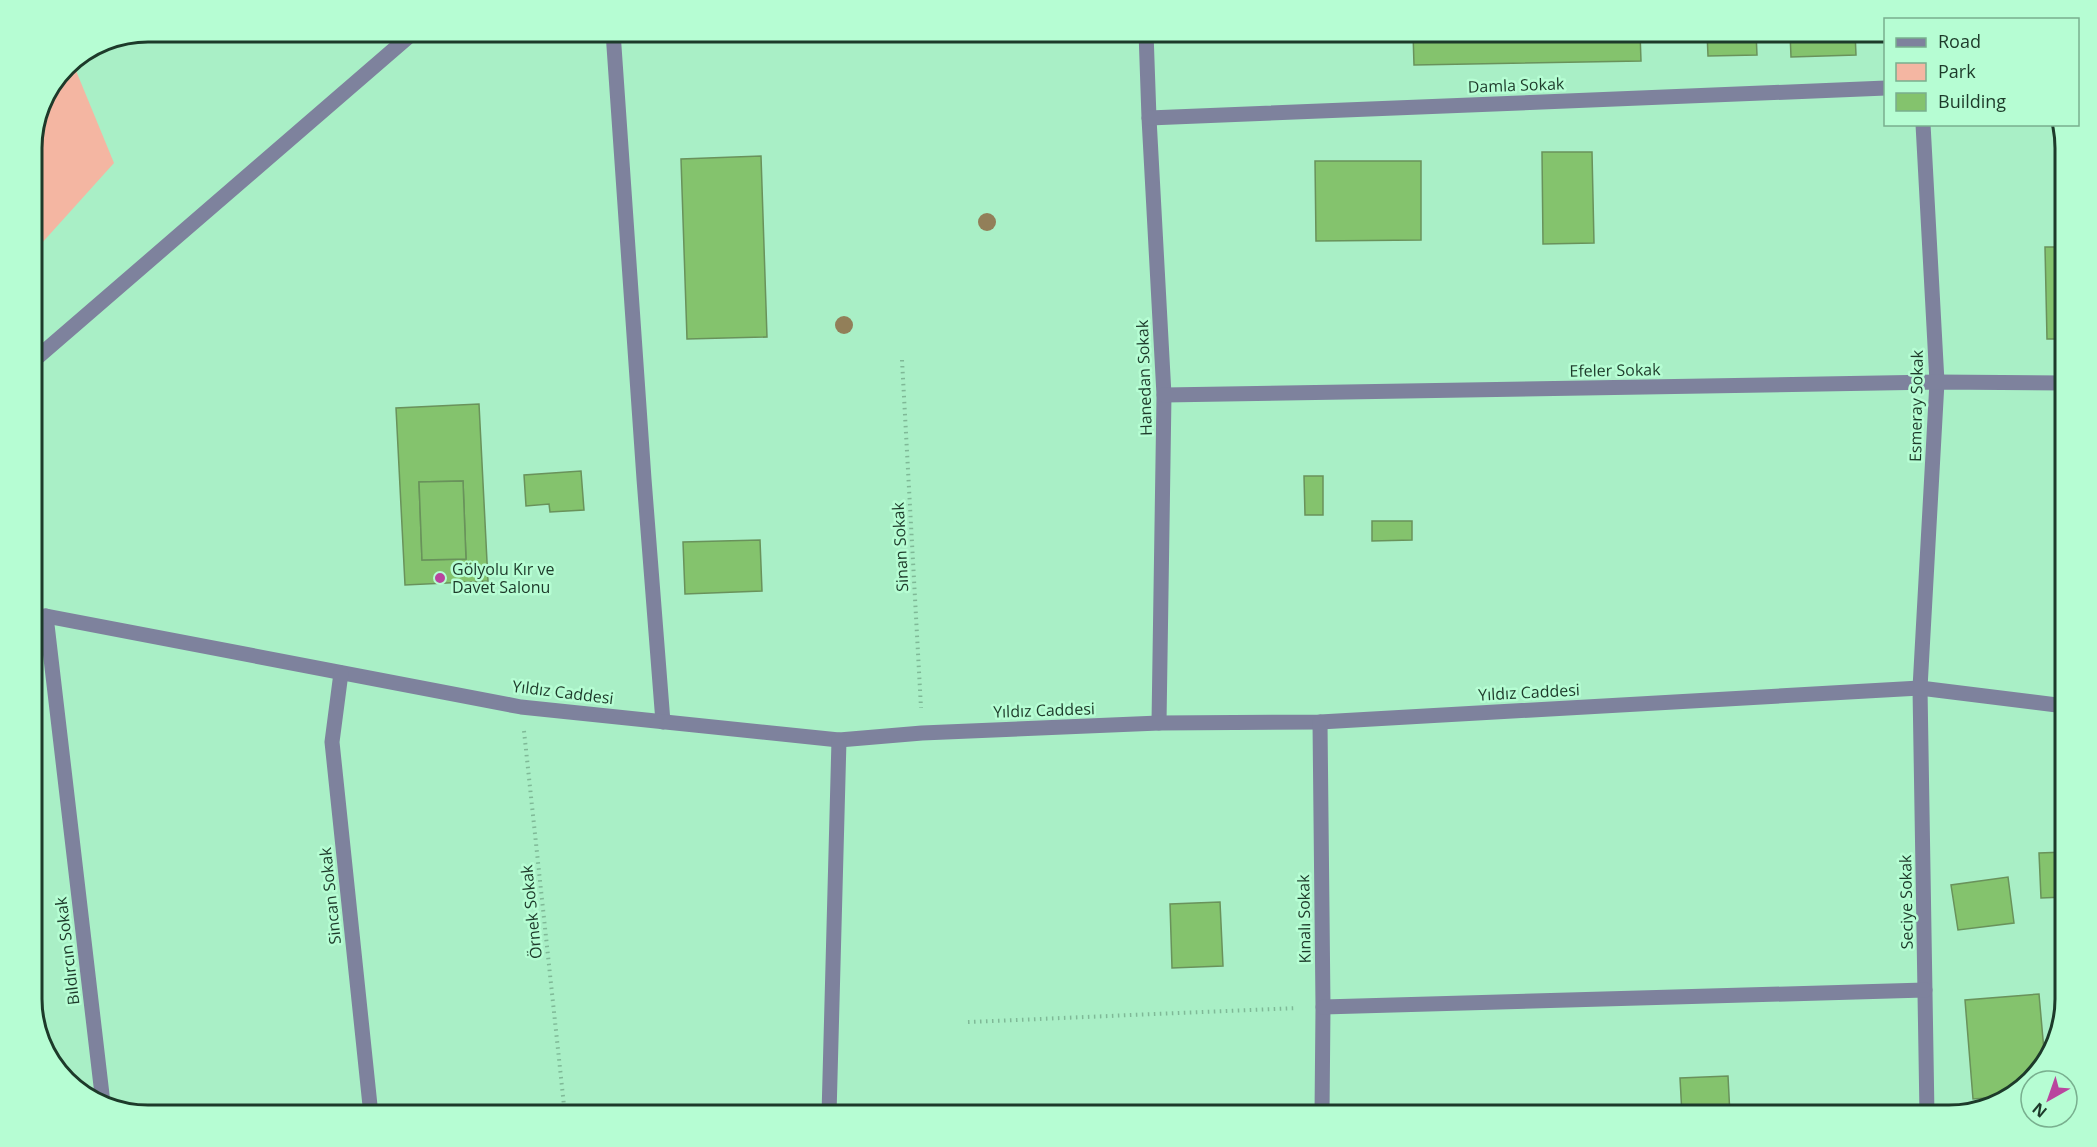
<svg xmlns="http://www.w3.org/2000/svg" width="2097" height="1147" viewBox="0 0 2097 1147" font-family="'Open Sans',sans-serif">
  <style>
    .green { fill: #f4b6a2 }
    .building { fill: #84c36d; stroke: #69925b; stroke-width: 1.5; fill-rule: evenodd }
    .lines { fill: none; stroke-linecap: round; stroke-linejoin: round }
    .path { stroke: #7fb997; stroke-width: 4; stroke-dasharray: 1.5 4.5; stroke-linecap: butt }
    .minor { stroke: #7e829d; stroke-width: 15 }
    .tree { fill: #927f59 }
    .poi-dot { fill: #b9459e; stroke: #b6fdd3; stroke-width: 2 }
    .labels { text-anchor: middle; stroke-width: 5; stroke-linejoin: round; paint-order: stroke }
    .street-label { font-size: 16px; fill: #1d3a2a; stroke: #b6fdd3 }
    .poi-label { font-size: 16px; fill: #1d3a2a; stroke: #b6fdd3; text-anchor: start }
    .rim { fill: none; stroke: #1d3a2a; stroke-width: 3 }
  </style>
  <rect width="100%" height="100%" fill="#a9efc6"/>
  <polygon class="green" points="72,61 114,163 32,254 32,141 41,103 66,65"/>
  <g class="building">
    <polygon points="1413,32 1640,32 1641,61 1414,65"/>
    <polygon points="1707,32 1756,32 1757,55 1708,56"/>
    <polygon points="1790,32 1855,32 1856,55 1791,57"/>
    <polygon points="1542,152 1592,152 1594,243 1543,244"/>
    <polygon points="761,156 767,337 687,339 681,159"/>
    <polygon points="1315,161 1421,161 1421,240 1316,241"/>
    <polygon points="2045,247 2065,247 2065,339 2047,339"/>
    <path d="M 479,404 L 488,581 L 405,585 L 396,408 ZM 463,481 L 466,559 L 422,560 L 419,482 Z"/>
    <polygon points="581,471 584,510 550,512 549,504 526,506 524,475"/>
    <polygon points="1304,476 1323,476 1323,515 1305,515"/>
    <polygon points="463,481 466,559 422,560 419,482"/>
    <polygon points="1372,521 1412,521 1412,540 1372,541"/>
    <polygon points="760,540 762,591 685,594 683,542"/>
    <polygon points="2065,852 2065,897 2041,898 2039,853"/>
    <polygon points="2008,877 2014,923 1958,930 1951,885"/>
    <polygon points="1220,902 1223,966 1172,968 1170,904"/>
    <polygon points="2039,994 2045,1062 2011,1096 1973,1099 1965,1000"/>
    <polygon points="1728,1076 1730,1115 1682,1115 1680,1078"/>
    <polygon points="1648,1106 1648,1115 1617,1115 1617,1108"/>
  </g>
  <g class="lines">
    <g class="path">
      <polyline points="902,360 921,708"/>
      <polyline points="524,731 565,1115"/>
      <polyline points="968,1022 1297,1008"/>
    </g>
    <g class="minor">
      <polyline points="613,32 644,479 663,722"/>
      <polyline points="1146,32 1149,118 1164,395 1159,723"/>
      <polyline points="1149,118 1886,88"/>
      <polyline points="1923,124 1937,382 1920,688 1927,1115"/>
      <polyline points="32,362 414,32"/>
      <polyline points="1164,395 1937,382 2065,383"/>
      <polyline points="46,616 103,1103"/>
      <polyline points="32,617 46,616 521,707 839,740 922,733 1159,723 1320,722 1920,688 2065,706"/>
      <polyline points="341,673 332,742 371,1115"/>
      <polyline points="1320,722 1323,1007 1322,1115"/>
      <polyline points="1323,1007 1925,990"/>
      <polyline points="829,1115 839,740"/>
    </g>
  </g>
  <g class="tree">
    <circle cx="987" cy="222" r="9"/>
    <circle cx="844" cy="325" r="9"/>
  </g>
  <circle class="poi-dot" cx="440" cy="578" r="6"/>
  <g class="labels">
    <g class="street-label">
      <text transform="translate(1516 85) rotate(-2)" y="6">Damla Sokak</text>
      <text transform="translate(1615 370) rotate(-1)" y="6">Efeler Sokak</text>
      <text transform="translate(1144 378) rotate(-92)" y="6">Hanedan Sokak</text>
      <text transform="translate(1916 406) rotate(-89)" y="6">Esmeray Sokak</text>
      <text transform="translate(900 547) rotate(-93)" y="6">Sinan Sokak</text>
      <text transform="translate(563 692) rotate(7)" y="6">Yıldız Caddesi</text>
      <text transform="translate(1529 692) rotate(-3)" y="6">Yıldız Caddesi</text>
      <text transform="translate(1044 710) rotate(-2)" y="6">Yıldız Caddesi</text>
      <text transform="translate(330 896) rotate(-96)" y="6">Sincan Sokak</text>
      <text transform="translate(1906 902) rotate(-91)" y="6">Seciye Sokak</text>
      <text transform="translate(531 912) rotate(-96)" y="6">Örnek Sokak</text>
      <text transform="translate(1304 919) rotate(-91)" y="6">Kınalı Sokak</text>
      <text transform="translate(67 951) rotate(-97)" y="6">Bıldırcın Sokak</text>
    </g>
    <g class="poi-label">
      <text x="452" y="575">Gölyolu Kır ve<tspan x="452" dy="18">Davet Salonu</tspan></text>
    </g>
  </g>
  <path d="M0 0H2097V1147H0ZM148 42H1949A106 106 0 0 1 2055 148V999A106 106 0 0 1 1949 1105H148A106 106 0 0 1 42 999V148A106 106 0 0 1 148 42Z" fill="#b6fdd3" fill-rule="evenodd"/>
  <path class="rim" d="M148 42H1949A106 106 0 0 1 2055 148V999A106 106 0 0 1 1949 1105H148A106 106 0 0 1 42 999V148A106 106 0 0 1 148 42Z"/>
  <rect x="1884" y="18" width="195" height="108" fill="#b6fdd3" stroke="#79af8f" stroke-width="1.5"/>
  <rect x="1896" y="38" width="30" height="9" fill="#7e829d" stroke="#79af8f" stroke-width="1.5"/>
  <text x="1938" y="48" font-size="18" fill="#1d3a2a">Road</text>
  <rect x="1896" y="63" width="30" height="18" fill="#f4b6a2" stroke="#79af8f" stroke-width="1.5"/>
  <text x="1938" y="78" font-size="18" fill="#1d3a2a">Park</text>
  <rect x="1896" y="93" width="30" height="18" fill="#84c36d" stroke="#79af8f" stroke-width="1.5"/>
  <text x="1938" y="108" font-size="18" fill="#1d3a2a">Building</text>
  <g transform="translate(2049 1099) rotate(220)"><circle r="28" fill="#b6fdd3" stroke="#79af8f" stroke-width="1.5"/>
  <path d="M0-4.5L10 22L0 15L-10 22Z" fill="#b9459e"/>
  <text y="-9" font-size="16" font-weight="bold" text-anchor="middle" fill="#1d3a2a">N</text>
  </g>
</svg>
